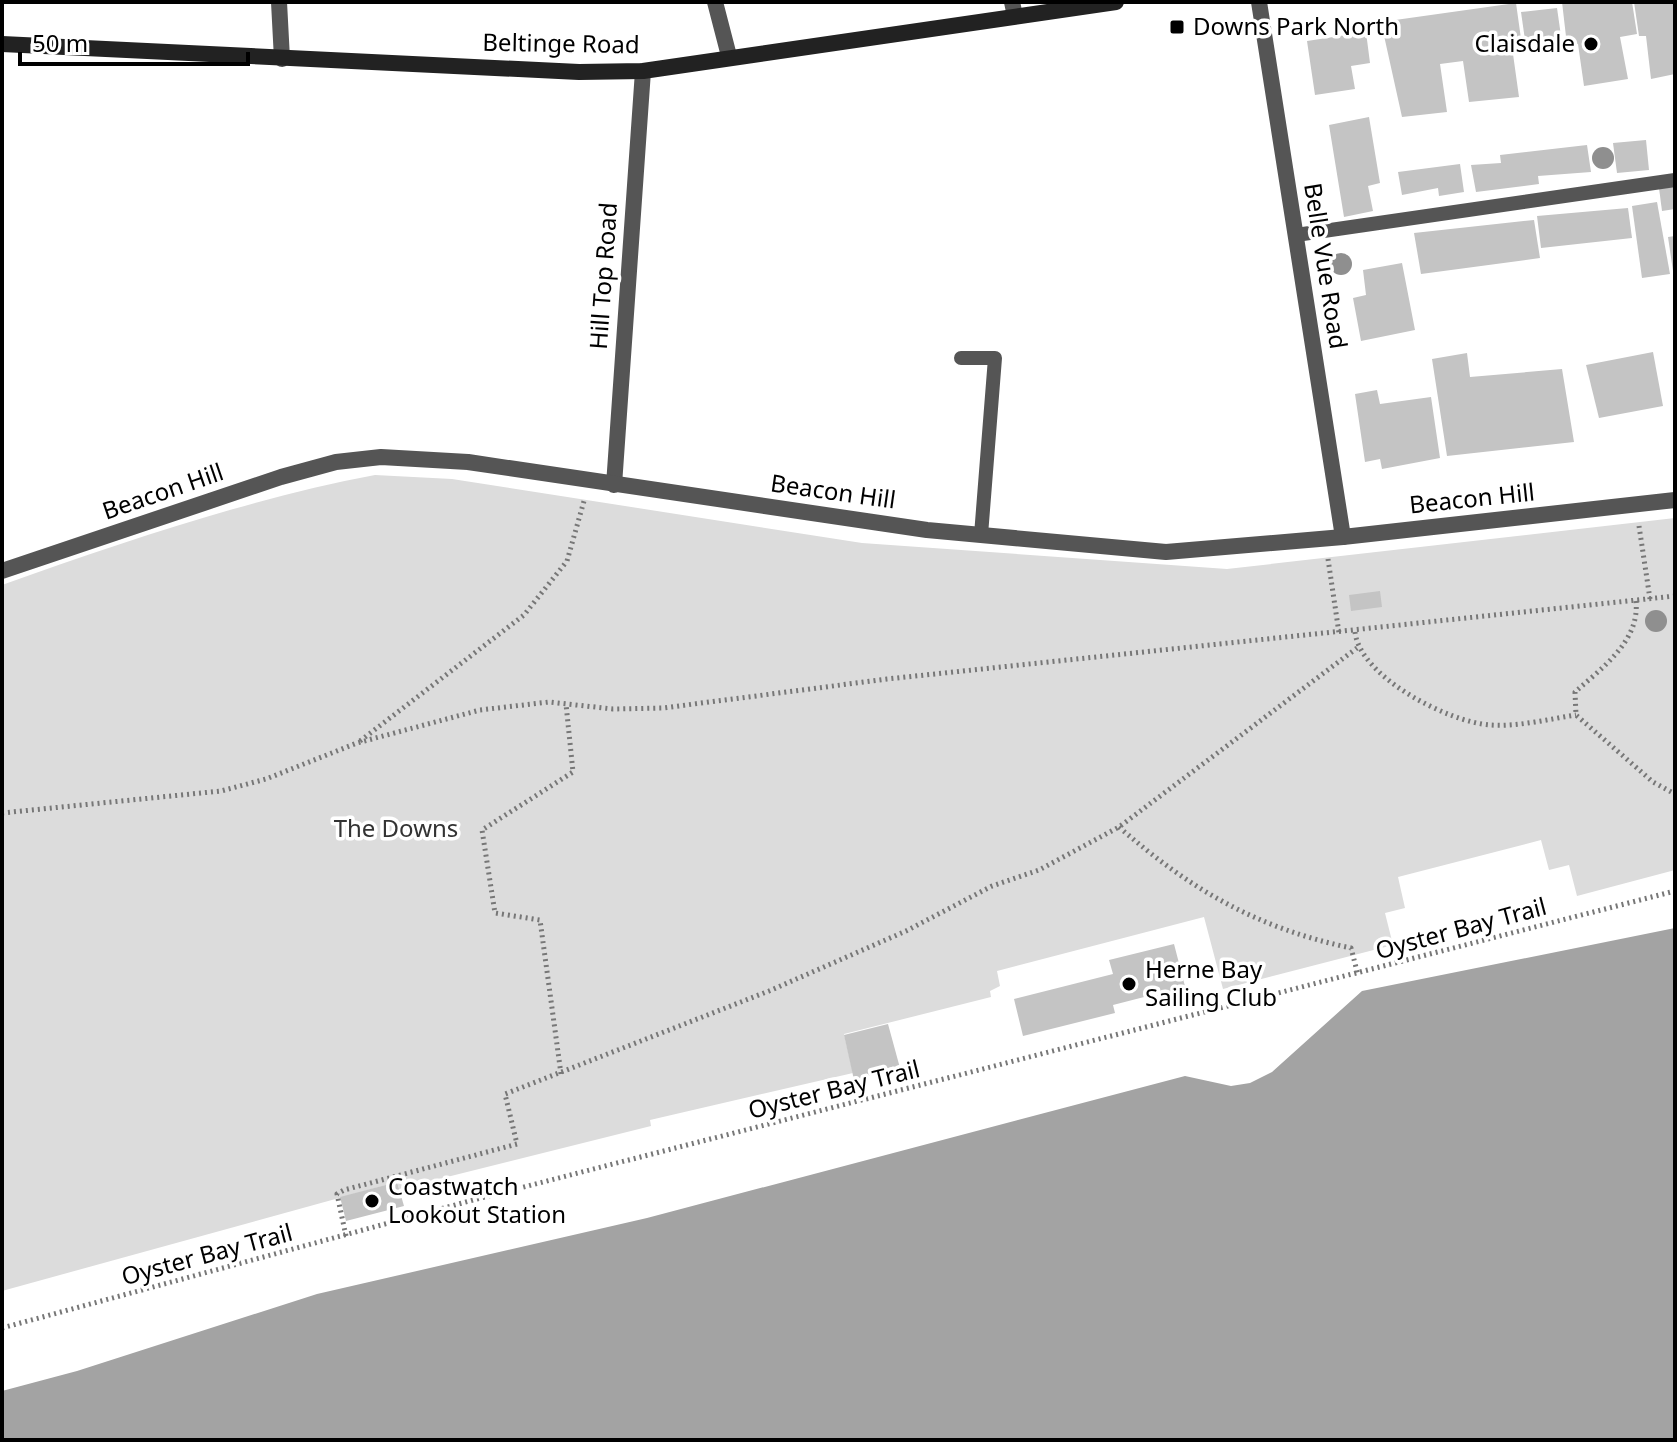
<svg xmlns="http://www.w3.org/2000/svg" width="1677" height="1442" viewBox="0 0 1677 1442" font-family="'Noto Sans',sans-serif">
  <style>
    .green { fill: #dcdcdc }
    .water { fill: #a3a3a3 }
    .building { fill: #c4c4c4 }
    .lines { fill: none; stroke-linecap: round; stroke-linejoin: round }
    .path { stroke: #777; stroke-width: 5; stroke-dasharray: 2 4; stroke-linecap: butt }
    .lane { stroke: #555; stroke-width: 14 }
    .street { stroke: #555; stroke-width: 16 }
    .secondary { stroke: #222; stroke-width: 16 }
    .tree { fill: #8f8f8f }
    .poi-dot { fill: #000; stroke: #fff; stroke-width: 3 }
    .labels { text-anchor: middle; stroke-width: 7; stroke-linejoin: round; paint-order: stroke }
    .poi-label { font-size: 24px; fill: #000; stroke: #fff; text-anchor: start }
    .street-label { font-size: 24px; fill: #000; stroke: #fff }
    .park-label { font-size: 24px; fill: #333; stroke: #fff }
  </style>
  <rect width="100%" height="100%" fill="#fff"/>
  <path class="green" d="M 375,475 L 452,479 L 862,543 L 1227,569 L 1675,518 L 1675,870 L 1577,896 L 1569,865 L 1549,870 L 1541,840 L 1398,877 L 1405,908 L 1385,913 L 1393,945 L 1223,989 L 1204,917 L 997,971 L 1000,986 L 990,991 L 991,997 L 844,1034 L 853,1073 L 650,1120 L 651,1126 L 399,1189 L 397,1182 L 2,1291 L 2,585 C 123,542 248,499 375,475 Z"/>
  <polygon class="water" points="1675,928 1675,1440 2,1440 2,1391 77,1371 317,1294 647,1218 1185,1076 1231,1086 1250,1083 1272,1072 1362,991"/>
  <g class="building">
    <polygon points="1562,2 1632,2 1637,34 1620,37 1628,79 1584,86 1578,44 1567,45"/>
    <polygon points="1634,2 1675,2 1675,74 1651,79 1646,36 1639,36"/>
    <polygon points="1516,3 1523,53 1513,54 1519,97 1469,102 1463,61 1440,64 1447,112 1402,117 1381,22"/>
    <polygon points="1557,8 1562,43 1526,47 1521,12"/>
    <polygon points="1366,32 1370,63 1351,66 1355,89 1315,95 1307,41"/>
    <polygon points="1369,117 1380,183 1368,186 1373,211 1344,217 1329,125"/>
    <polygon points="1646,140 1649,170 1617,173 1613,143"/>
    <polygon points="1587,145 1591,172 1538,176 1539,184 1476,192 1471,165 1501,163 1500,155"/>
    <polygon points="1460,164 1464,192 1439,196 1438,188 1402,195 1398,172"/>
    <polygon points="1675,186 1675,209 1662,211 1659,188"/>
    <polygon points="1657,202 1670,274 1642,278 1632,206"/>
    <polygon points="1628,208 1632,238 1541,248 1537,216"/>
    <polygon points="1534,220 1540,258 1421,274 1414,233"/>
    <polygon points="1675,236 1675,271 1673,271 1668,237"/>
    <polygon points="1402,263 1415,330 1361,341 1353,298 1366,295 1363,270"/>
    <polygon points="1653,352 1663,406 1599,418 1586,365"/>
    <polygon points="1467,353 1470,377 1562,369 1574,442 1447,456 1432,359"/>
    <polygon points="1377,390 1380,404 1431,397 1440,458 1382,469 1380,459 1365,462 1355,394"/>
    <polygon points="1380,591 1382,607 1351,611 1349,595"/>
    <polygon points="1174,944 1187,994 1150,1003 1148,996 1113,1005 1115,1013 1023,1036 1014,999 1113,974 1109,960"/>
    <polygon points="888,1024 900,1068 854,1080 844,1035"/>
    <polygon points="397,1182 404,1206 346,1221 340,1197"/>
  </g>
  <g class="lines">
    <g class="path">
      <polyline points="1639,526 1650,599"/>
      <polyline points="1328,559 1339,633"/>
      <path d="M 1636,601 C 1640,641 1602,668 1575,692 L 1576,715 L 1653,782 L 1675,794"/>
      <path d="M 1355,632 C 1360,677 1448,722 1490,725 C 1518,727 1549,719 1576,715"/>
      <polyline points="360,741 524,615 567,561 584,501"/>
      <polyline points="2,813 221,791 266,779 357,743 480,710 549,702 613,709 663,708 887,679 1675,596"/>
      <path d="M 1119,827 C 1191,890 1257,928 1351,948 L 1358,975"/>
      <polyline points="561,1074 540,920 495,913 482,830 573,772 566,704"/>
      <polyline points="346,1236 337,1194 344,1190 517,1144 505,1094 769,991 906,931 992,886 1039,870 1119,827 1357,648"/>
      <polyline points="2,1328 477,1199 1675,891"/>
    </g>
    <g class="lane">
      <polyline points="1296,235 1675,180"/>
      <polyline points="961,358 995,358 981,535"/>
    </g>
    <g class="street">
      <polyline points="279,2 282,59"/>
      <polyline points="715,2 729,56"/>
      <polyline points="1012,2 1015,16"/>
      <polyline points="1259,2 1343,537"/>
      <polyline points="614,485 643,71"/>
      <polyline points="2,571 281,477 336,462 381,457 468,462 927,530 1166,552 1343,537 1675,500"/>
    </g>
    <polyline class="secondary" points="2,44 579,72 643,71 1116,2"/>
  </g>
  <g class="tree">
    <circle cx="1603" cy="158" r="11"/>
    <circle cx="1341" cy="264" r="11"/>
    <circle cx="1656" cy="621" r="11"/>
  </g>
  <g class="poi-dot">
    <rect x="1169" y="19" width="16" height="16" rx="4"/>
    <circle cx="1591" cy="44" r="8"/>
    <circle cx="1129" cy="984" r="8"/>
    <circle cx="372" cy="1201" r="8"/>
  </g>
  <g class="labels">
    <g class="poi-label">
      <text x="1193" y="35">Downs Park North</text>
      <text x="1575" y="52" text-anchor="end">Claisdale</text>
      <text x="1145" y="978">Herne Bay<tspan x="1145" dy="28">Sailing Club</tspan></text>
      <text x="388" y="1195">Coastwatch<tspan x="388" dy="28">Lookout Station</tspan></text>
    </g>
    <g class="street-label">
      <text transform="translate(561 44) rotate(1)" y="8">Beltinge Road</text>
      <text transform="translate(1325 266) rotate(81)" y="8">Belle Vue Road</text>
      <text transform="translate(604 276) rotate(-86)" y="8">Hill Top Road</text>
      <text transform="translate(163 492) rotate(-19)" y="8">Beacon Hill</text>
      <text transform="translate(833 492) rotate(8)" y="8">Beacon Hill</text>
      <text transform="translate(1472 499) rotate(-6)" y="8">Beacon Hill</text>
      <text transform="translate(1461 929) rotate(-15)" y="8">Oyster Bay Trail</text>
      <text transform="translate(834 1090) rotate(-14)" y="8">Oyster Bay Trail</text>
      <text transform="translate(207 1255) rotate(-15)" y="8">Oyster Bay Trail</text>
    </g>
    <g class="park-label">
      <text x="396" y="837">The Downs</text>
    </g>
  </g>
  <rect width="1677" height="1442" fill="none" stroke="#000000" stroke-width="8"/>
  <path d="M20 52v12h228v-12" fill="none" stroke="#000000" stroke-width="4"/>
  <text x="32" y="52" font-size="24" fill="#000000" stroke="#ffffff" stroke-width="6" paint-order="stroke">50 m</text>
</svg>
